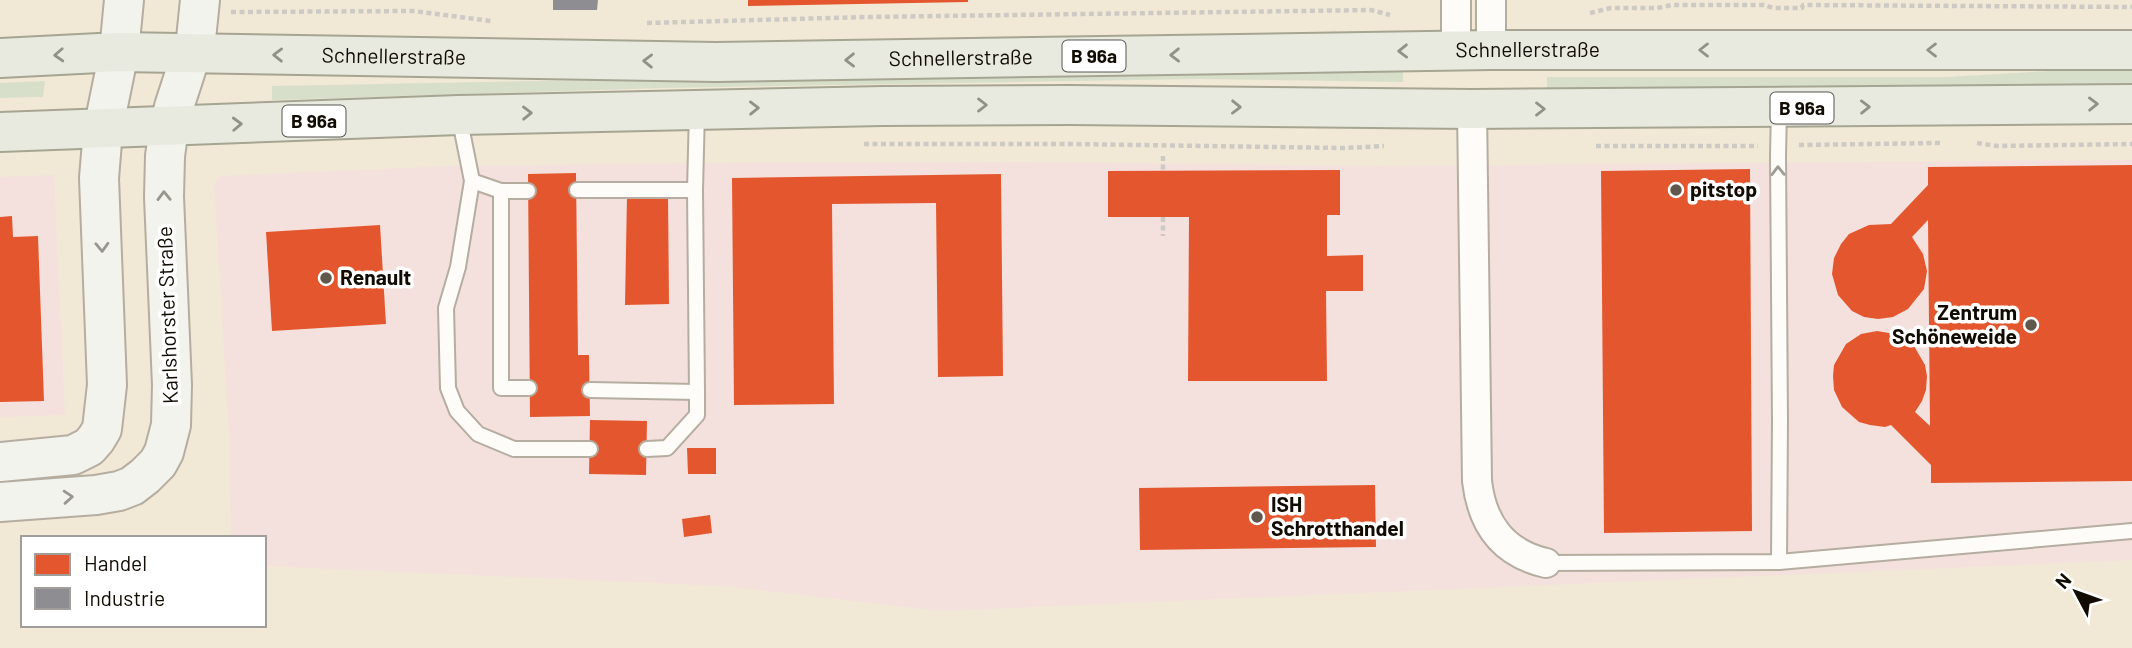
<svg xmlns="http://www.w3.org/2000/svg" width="2132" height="648" viewBox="0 0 2132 648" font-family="Barlow,sans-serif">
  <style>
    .commercial { fill: #f4e1dd }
    .green { fill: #d7dfca }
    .shops { fill: #e4572e }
    .industry { fill: #8d8d92 }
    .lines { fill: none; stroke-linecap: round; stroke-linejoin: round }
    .service-casing { stroke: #b5ada0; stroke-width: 18 }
    .minor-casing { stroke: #b5ada0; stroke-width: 32 }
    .secondary-casing { stroke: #b5ada0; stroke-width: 42 }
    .primary-casing { stroke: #a5a592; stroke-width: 42 }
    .path { stroke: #cdcac5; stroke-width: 4.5; stroke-dasharray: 5 3.5; stroke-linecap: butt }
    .service { stroke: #fdfcf9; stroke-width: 14 }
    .minor { stroke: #fdfcf9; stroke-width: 28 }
    .secondary { stroke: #f3f3ed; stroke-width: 38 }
    .primary { stroke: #e8eae0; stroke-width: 38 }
    .oneway { stroke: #929187 }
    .oneway2 { stroke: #9f9c96 }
    .oneway3 { stroke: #99968f }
    .poi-dot { fill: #60584c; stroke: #fff; stroke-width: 2.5 }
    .labels { text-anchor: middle; stroke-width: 7; stroke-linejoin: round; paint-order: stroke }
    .shield { fill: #fff; stroke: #58544e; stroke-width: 2 }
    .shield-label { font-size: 19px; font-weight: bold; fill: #110b02 }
    .street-label { font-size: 21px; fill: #110b02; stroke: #fff }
    .poi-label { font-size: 21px; font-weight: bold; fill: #110b02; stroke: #fff; text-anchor: start }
  </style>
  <rect width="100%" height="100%" fill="#f2e8d6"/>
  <g class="commercial">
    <polygon points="2132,160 2132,560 941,611 724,586 264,566 264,538 231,538 229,431 214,185 221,176 452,166 716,163 1027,162 1381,166"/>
    <polygon points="54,175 65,415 0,417 0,177"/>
  </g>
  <g class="green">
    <polygon points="1403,65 1403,82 1200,79 663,88 272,100 272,86"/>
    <polygon points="2116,67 2132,67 2132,89 1547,94 1547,77 1948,77"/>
    <polygon points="45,81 43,97 0,98 0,83"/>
  </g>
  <g class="shops">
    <polygon points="748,0 968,0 968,2 748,6"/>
    <polygon points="2132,165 2132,481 1931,483 1931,465 1891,425 1885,427 1870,425 1859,422 1842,407 1834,390 1833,376 1834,365 1846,344 1861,334 1877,331 1895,334 1907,340 1914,346 1925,365 1927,376 1926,390 1922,401 1915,412 1930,426 1928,220 1912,237 1923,254 1927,271 1924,289 1908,309 1893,317 1878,319 1864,317 1852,311 1838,295 1832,274 1834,258 1841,244 1849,234 1869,225 1891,224 1928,185 1928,167"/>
    <polygon points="1750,169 1752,531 1604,533 1601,171"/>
    <polygon points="1340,170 1340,215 1327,215 1327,256 1363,255 1363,291 1326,291 1327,381 1188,381 1189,217 1108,217 1108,171"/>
    <polygon points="576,173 578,355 589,355 590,416 530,417 528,174"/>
    <polygon points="1001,174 1003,376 938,377 936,203 832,204 834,404 734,405 732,178"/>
    <polygon points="668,194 669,304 625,305 627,195"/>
    <polygon points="12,216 13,237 38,236 44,401 0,402 0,217"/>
    <polygon points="380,225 386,324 272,331 266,232"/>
    <polygon points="590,420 647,421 646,475 589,474"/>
    <polygon points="687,448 716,448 716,474 688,474"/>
    <polygon points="1375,485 1376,547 1140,550 1139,488"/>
    <polygon points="710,515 712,533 684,537 682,519"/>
  </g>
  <polygon class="industry" points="553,0 598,0 597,10 553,10"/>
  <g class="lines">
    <g class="service-casing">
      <g id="service">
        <polyline points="459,116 472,181 458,267 446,308 448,388 457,411 478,434 514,449 590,449"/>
        <polyline points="472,181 501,191 528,191"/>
        <polyline points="577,190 695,190"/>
        <polyline points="501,191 501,388 529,388"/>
        <polyline points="590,390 697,392 695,190 697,110"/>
        <polyline points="647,449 667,448 697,415 697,392"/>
        <polyline points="1779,562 2132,531"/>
        <polyline points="1546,563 1779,562 1780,421 1778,156 1779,109"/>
      </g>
    </g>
    <g class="minor-casing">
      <g id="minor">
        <polyline points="1456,0 1456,51"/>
        <polyline points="1491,0 1491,50"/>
        <path d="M 1472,109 L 1477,481 C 1482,524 1503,553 1546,563"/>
      </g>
    </g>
    <g class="secondary-casing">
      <g id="secondary">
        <polyline points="0,462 73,455 89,447 96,439 102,429 107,385 99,178 103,130 119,52 124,0"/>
        <polyline points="0,502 96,495 119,491 132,486 145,476 158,463 164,452 171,425 172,385 164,197 165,156 169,127 174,107 196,39 200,0"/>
      </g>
    </g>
    <g class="primary-casing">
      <g id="primary">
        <path id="s1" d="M 0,58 L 119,52 L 716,62 L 1491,50 L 2132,50"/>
        <polyline points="0,132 459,115 883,106 1070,105 1472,109 2132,104"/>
      </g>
    </g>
    <g class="path">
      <polyline points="231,12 413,11 491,21"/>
      <polyline points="1590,13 1611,8 1657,8 1672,5 1764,5 1773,8 1802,8 1803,5 2132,7"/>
      <polyline points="647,23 867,17 1371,10 1390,15"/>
      <polyline points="1977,143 1997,146 2132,144"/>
      <polyline points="864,144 1070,144 1345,148 1384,146"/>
      <polyline points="1799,145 1940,143"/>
      <polyline points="1596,146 1758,146"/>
      <polyline points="1163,156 1163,170"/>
      <polyline points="1163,217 1163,236"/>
    </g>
    <use href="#service" class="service"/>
    <use href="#minor" class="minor"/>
    <use href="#secondary" class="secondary"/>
    <use href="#primary" class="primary"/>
  </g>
  <defs><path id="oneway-chevron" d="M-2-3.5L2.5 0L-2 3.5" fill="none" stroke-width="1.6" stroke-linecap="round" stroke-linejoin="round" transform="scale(1.75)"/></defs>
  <g class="oneway">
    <use href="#oneway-chevron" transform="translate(1704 50) rotate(180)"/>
    <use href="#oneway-chevron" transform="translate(1932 50) rotate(180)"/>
    <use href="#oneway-chevron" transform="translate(1403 51) rotate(179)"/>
    <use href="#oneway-chevron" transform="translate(59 55) rotate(177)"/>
    <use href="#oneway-chevron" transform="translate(278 55) rotate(-179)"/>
    <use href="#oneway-chevron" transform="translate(1175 55) rotate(179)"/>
    <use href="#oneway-chevron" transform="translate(850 60) rotate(179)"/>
    <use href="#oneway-chevron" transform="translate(648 61) rotate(-179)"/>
    <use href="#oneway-chevron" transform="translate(2093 104) rotate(-1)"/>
    <use href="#oneway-chevron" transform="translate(982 105)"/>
    <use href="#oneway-chevron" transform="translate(1236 107) rotate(1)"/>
    <use href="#oneway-chevron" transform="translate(1865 107) rotate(-1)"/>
    <use href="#oneway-chevron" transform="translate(754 108) rotate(-1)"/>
    <use href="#oneway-chevron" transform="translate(1540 109)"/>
    <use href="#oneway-chevron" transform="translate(527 113) rotate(-1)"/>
    <use href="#oneway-chevron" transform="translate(237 124) rotate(-2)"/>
  </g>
  <use class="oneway2" href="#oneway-chevron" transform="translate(1778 171) rotate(-91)"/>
  <g class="oneway3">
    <use href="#oneway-chevron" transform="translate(164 196) rotate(-91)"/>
    <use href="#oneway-chevron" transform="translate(102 247) rotate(88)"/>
    <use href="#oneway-chevron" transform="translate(68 497) rotate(-4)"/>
  </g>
  <g class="poi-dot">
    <circle cx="1676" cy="190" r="7"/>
    <circle cx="326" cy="278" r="7"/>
    <circle cx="2031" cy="325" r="7"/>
    <circle cx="1257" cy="517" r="7"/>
  </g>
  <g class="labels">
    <g class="shield">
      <rect x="1062.5" y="40.5" width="63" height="31" rx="5"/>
      <rect x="1770.5" y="92.5" width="63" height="31" rx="5"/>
      <rect x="282.5" y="105.5" width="63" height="31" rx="5"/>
    </g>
    <g class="shield-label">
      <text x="1094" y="63">B 96a</text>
      <text x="1802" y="115">B 96a</text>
      <text x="314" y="128">B 96a</text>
    </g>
    <g class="street-label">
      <text dy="7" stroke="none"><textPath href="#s1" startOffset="1528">Schnellerstraße</textPath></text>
      <text dy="7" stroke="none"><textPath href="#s1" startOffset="394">Schnellerstraße</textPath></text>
      <text dy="7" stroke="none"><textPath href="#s1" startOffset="961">Schnellerstraße</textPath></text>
      <text transform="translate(168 315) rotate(-92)" y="7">Karlshorster Straße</text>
    </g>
    <g class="poi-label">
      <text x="1690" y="197">pitstop</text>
      <text x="340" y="285">Renault</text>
      <text x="2017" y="320" text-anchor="end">Zentrum<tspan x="2017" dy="24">Schöneweide</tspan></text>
      <text x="1271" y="512">ISH<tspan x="1271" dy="24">Schrotthandel</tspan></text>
    </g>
  </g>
  <rect x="21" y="536" width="245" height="91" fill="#ffffff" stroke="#a09d9a" stroke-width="2"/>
  <rect x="35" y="554" width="35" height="21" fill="#e4572e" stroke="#a09d9a" stroke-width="2"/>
  <text x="84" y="571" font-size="21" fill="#110b02">Handel</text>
  <rect x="35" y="588" width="35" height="21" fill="#8d8d92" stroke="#a09d9a" stroke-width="2"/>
  <text x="84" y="606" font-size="21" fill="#110b02">Industrie</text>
  <g transform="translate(2076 592) rotate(311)" stroke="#ffffff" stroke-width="5" paint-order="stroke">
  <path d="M0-5L12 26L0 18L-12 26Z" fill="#110b02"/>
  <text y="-10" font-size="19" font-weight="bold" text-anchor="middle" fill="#110b02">N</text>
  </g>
</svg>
